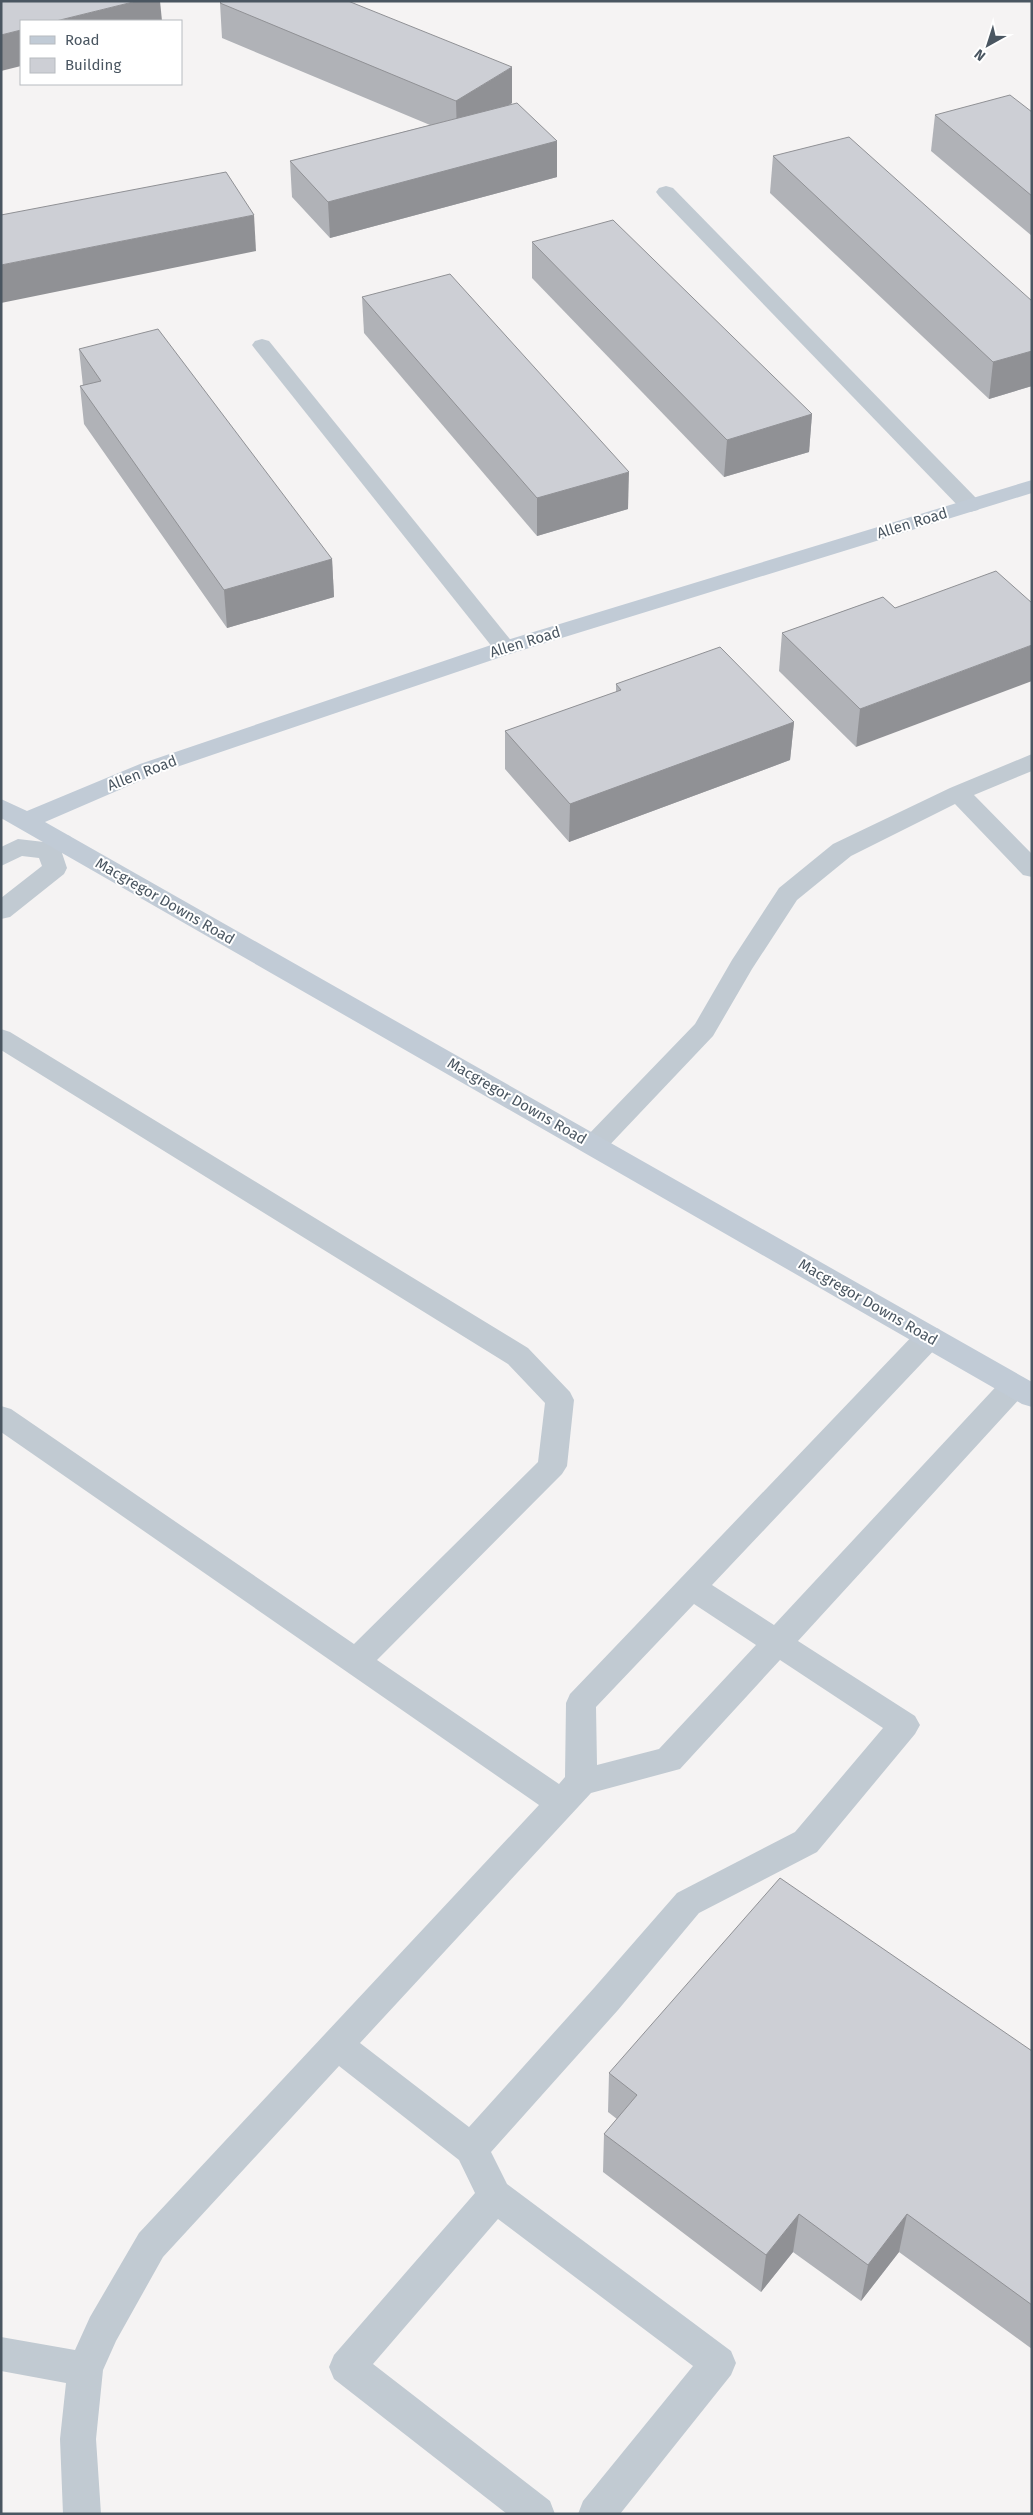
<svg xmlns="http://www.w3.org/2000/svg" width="1033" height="2515" viewBox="0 0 1033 2515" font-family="'Fira Sans',sans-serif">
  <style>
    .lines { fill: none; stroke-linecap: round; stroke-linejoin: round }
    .lane { fill: #c1cad2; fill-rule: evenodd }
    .secondary { fill: #c1cbd6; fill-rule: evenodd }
    .wall { fill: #b0b2b7 }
    .shaded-wall { fill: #909195 }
    .building { fill: #cdcfd5; stroke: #909195 }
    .labels { text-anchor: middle; stroke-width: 4; stroke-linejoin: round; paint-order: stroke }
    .street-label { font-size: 15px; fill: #4a5661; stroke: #fff }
  </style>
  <rect width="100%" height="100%" fill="#f5f3f3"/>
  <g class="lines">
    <g class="lane">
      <polygon points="666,186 673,188 978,500 981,505 978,510 970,512 962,510 659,196 656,192 659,188"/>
      <polygon points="262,339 269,341 513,643 516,648 513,653 505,655 497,653 255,349 252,345 255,341"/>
      <polygon points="1032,754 1032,771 974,795 1032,854 1032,877 1023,875 955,804 851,856 797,900 752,969 713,1036 603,1152 594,1155 585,1152 581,1145 585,1138 695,1024 732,960 779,888 833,844 950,788"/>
      <polygon points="61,834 70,836 73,842 62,853 67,868 64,874 10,917 1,919 1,898 42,866 39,858 22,856 1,866 1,847 18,839 44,842 52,836"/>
      <path d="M 1,1029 L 10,1032 L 528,1348 L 570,1392 L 574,1400 L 567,1466 L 562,1474 L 377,1660 L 559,1784 L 565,1777 L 566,1703 L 570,1694 L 919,1329 L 929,1326 L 939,1329 L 943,1337 L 939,1345 L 712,1585 L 774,1625 L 1004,1378 L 1014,1375 L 1024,1378 L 1028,1386 L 1024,1394 L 798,1641 L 915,1716 L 920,1725 L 915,1734 L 817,1852 L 699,1913 L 618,2010 L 491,2152 L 507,2184 L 731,2351 L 736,2363 L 731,2375 L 620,2514 L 578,2514 L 583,2501 L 693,2366 L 498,2219 L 373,2364 L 550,2501 L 555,2514 L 507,2514 L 334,2379 L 329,2367 L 334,2355 L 475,2193 L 459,2160 L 339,2066 L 163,2257 L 116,2341 L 103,2370 L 96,2439 L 101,2514 L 63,2514 L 60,2439 L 66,2383 L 1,2371 L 1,2337 L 75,2350 L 90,2317 L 139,2233 L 539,1805 L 1,1432 L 1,1406 L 11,1409 L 354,1644 L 538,1462 L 545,1403 L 508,1364 L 1,1050 ZM 694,1604 L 756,1645 L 659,1749 L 597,1765 L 596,1707 ZM 780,1660 L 883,1728 L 795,1832 L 677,1893 L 594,1988 L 469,2127 L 360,2043 L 591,1793 L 680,1769 Z"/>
    </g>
    <polygon class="secondary" points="1032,480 1032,493 513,653 156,774 45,822 1032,1382 1032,1407 1022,1404 1,818 1,799 27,811 140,764 497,643"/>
  </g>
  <g class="wall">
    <polygon points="220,3 512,103 509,105 557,141 557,177 330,238 292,197 290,161 430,125 222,38"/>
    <polygon points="1032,112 1032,236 931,151 935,115"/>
    <polygon points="773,156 1032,301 1032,386 989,399 770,193"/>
    <polygon points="532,242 812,414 809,452 724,477 532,278"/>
    <polygon points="362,297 628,509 537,536 364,333"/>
    <polygon points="79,349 332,559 334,597 227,628 84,424 80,386 83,386"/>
    <polygon points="883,597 856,747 779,671 782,633"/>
    <polygon points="616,684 794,722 790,760 569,842 505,769 505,731 616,692"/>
    <polygon points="1032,2051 1032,2349 899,2252 861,2301 793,2252 761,2292 603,2172 604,2134 617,2119 608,2112 609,2073"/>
  </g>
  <g class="shaded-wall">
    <polygon points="137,1 160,1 162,21 56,21"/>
    <polygon points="21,30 21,66 1,71 1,35"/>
    <polygon points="512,67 512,103 457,137 456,101"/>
    <polygon points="557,141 557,177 330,238 328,202"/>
    <polygon points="254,215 256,251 1,303 1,265"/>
    <polygon points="1032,351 1032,386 989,399 993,362"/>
    <polygon points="812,414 809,452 724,477 727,440"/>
    <polygon points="629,472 628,509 537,536 537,498"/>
    <polygon points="332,559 334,597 227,628 224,590"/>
    <polygon points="1032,645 1032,681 856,747 860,709"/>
    <polygon points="794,722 790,760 569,842 570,804"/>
    <polygon points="799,2214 793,2252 761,2292 766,2255"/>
    <polygon points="907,2214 899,2252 861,2301 868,2265"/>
  </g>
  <g class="building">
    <polygon points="1,1 137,1 56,21 21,21 21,30 1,35"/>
    <polygon points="222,1 348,1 512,67 456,101 220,3"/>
    <polygon points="1010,95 1032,112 1032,196 935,115"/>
    <polygon points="517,103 557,141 328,202 290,161"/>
    <polygon points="849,137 1032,301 1032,351 993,362 773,156"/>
    <polygon points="226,172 254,215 1,265 1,215"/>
    <polygon points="613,220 812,414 727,440 532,242"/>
    <polygon points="450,274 629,472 537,498 362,297"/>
    <polygon points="158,329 332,559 224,590 80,386 101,381 79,349"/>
    <polygon points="996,571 1032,603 1032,645 860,709 782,633 883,597 895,608"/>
    <polygon points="720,647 794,722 570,804 505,731 621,690 616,684"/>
    <polygon points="780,1878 1032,2051 1032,2305 907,2214 868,2265 799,2214 766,2255 604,2134 637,2095 609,2073"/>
  </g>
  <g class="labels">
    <g class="street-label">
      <text transform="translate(912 523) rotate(-17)" y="5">Allen Road</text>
      <text transform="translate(525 642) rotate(-17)" y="5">Allen Road</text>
      <text transform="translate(142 773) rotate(-21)" y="5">Allen Road</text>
      <text transform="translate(165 901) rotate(30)" y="5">Macgregor Downs Road</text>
      <text transform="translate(517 1101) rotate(30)" y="5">Macgregor Downs Road</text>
      <text transform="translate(868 1302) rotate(30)" y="5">Macgregor Downs Road</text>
    </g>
  </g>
  <rect width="1033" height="2515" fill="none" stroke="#4a5661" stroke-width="5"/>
  <rect x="20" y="20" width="162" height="65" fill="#ffffff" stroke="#b7bbc0"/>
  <rect x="30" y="36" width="25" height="8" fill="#c1cbd6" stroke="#b7bbc0"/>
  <text x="65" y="45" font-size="15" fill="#4a5661">Road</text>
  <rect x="30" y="58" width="25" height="15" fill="#cdcfd5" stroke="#b7bbc0"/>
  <text x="65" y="70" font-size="15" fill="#4a5661">Building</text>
  <g transform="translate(988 45) rotate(219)" stroke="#ffffff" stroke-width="4" paint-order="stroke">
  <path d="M0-4L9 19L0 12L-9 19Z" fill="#4a5661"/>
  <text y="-8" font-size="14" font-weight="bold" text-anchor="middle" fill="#4a5661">N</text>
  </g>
</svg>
